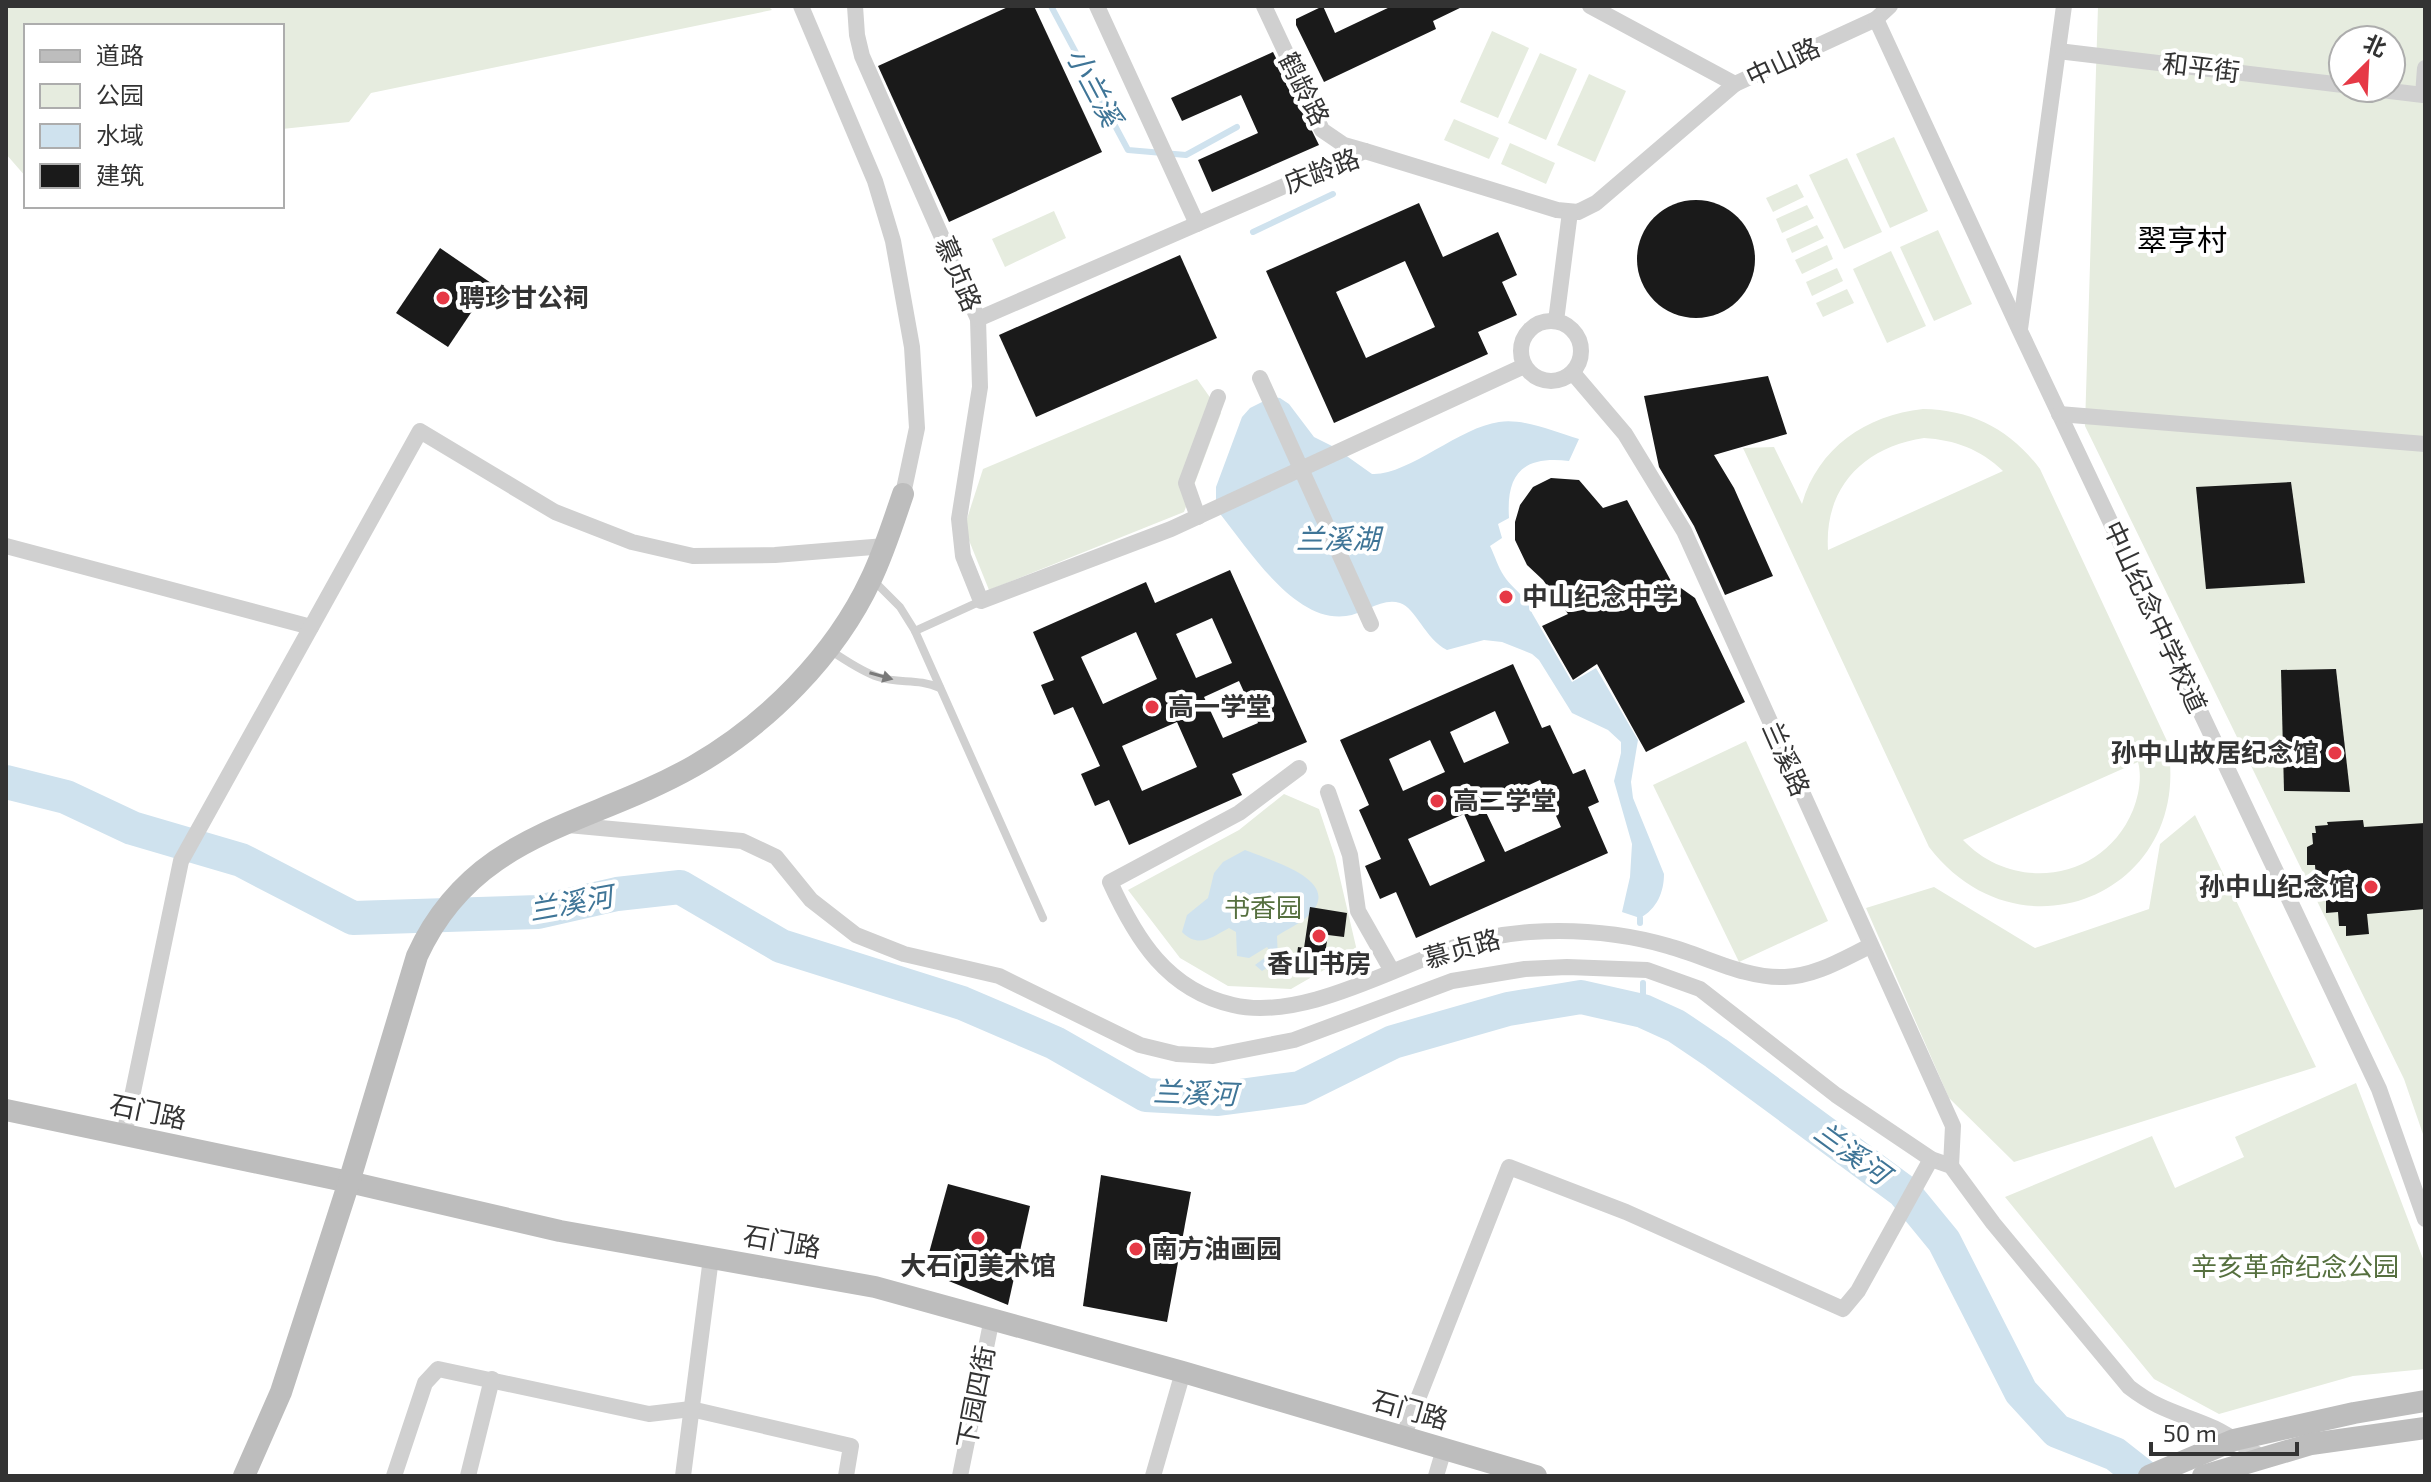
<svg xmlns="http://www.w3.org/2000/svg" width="2431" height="1482" viewBox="0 0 2431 1482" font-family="'Exo 2','Noto Sans SC',sans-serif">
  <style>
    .green { fill: #e6ecdf; fill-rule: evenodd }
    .water { fill: #cfe2ee }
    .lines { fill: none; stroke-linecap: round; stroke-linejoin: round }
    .stream { stroke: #cfe2ee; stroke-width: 6 }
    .river { stroke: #cfe2ee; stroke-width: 34 }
    .building { fill: #1a1a1a; fill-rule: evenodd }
    .lane { stroke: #d0d0d0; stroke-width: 8 }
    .street { stroke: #d0d0d0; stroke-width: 16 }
    .secondary { stroke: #bdbdbd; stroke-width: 22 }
    .oneway { fill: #7a7a7a }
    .poi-dot { fill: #e63946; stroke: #fff; stroke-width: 3 }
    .labels { text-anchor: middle; stroke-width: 8; stroke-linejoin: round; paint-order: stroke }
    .street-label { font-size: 26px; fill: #333; stroke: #fff }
    .poi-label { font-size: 26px; font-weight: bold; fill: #333; stroke: #fff; text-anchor: start }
    .park-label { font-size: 26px; fill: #56703f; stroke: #fff }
    .water-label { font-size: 28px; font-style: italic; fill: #3f7597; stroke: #fff }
    .quarter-label { font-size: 30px; fill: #000; stroke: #fff }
  </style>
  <rect width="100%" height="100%" fill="#fff"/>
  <g class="green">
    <polygon points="6,6 768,6 772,10 371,93 349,122 282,129 282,26 26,26 26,177 6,154"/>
    <path d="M 2098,6 L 2425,6 L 2425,1140 L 2404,1079 L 2085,426 ZM 2343,40 L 2391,40 L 2391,88 L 2343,88 Z"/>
    <polygon points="1492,31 1529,48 1498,118 1460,102"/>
    <polygon points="1540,53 1577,69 1546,140 1508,123"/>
    <polygon points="1589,74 1626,91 1595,162 1557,145"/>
    <polygon points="1454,119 1499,138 1489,159 1444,140"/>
    <polygon points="1894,137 1928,211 1890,228 1856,154"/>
    <polygon points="1510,143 1555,163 1546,184 1501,164"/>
    <polygon points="1847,158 1882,232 1844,249 1809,175"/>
    <polygon points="1797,184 1804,197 1773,212 1766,198"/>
    <polygon points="1807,205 1814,218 1782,233 1776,219"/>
    <polygon points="1054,211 1066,238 1005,267 992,239"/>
    <polygon points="1817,225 1824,238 1792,253 1786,239"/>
    <polygon points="1938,230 1972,304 1934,321 1900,247"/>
    <polygon points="1827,245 1833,259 1802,274 1795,260"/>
    <polygon points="1891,251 1926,326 1887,343 1853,269"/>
    <polygon points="1837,268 1843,281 1812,296 1806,282"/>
    <polygon points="1847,289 1854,303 1823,317 1816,303"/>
    <polygon points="1197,379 1221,413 1184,512 989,590 964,528 983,469"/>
    <path d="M 1923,409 C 1972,410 2010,429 2040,469 L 2167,741 C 2197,891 2021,967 1929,847 L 1743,448 L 1774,447 L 1802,504 C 1818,448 1866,415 1923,409 ZM 1924,438 C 1955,440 1980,449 2003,471 L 1828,550 C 1824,487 1864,447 1924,438 ZM 2138,762 C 2142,777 2139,795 2133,810 C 2104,881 2014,894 1963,840 Z"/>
    <polygon points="1746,741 1828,921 1739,962 1653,785"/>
    <polygon points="1284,794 1319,809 1335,857 1357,951 1291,989 1228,986 1180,958 1128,890 1239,830"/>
    <polygon points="2195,815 2316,1067 2014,1162 1949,1098 1866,908 1934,887 2035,948 2149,909 2160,844"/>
    <polygon points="2356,1083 2425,1264 2425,1369 2353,1376 2219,1414 2154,1379 2005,1197 2152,1136 2175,1188 2244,1157 2235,1137"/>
  </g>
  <g class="water">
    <path d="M 1272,397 L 1280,398 L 1289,404 L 1314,437 L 1334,447 L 1372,474 C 1407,476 1460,427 1499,422 C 1524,418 1554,432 1579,439 L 1569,461 C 1524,456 1506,472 1509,518 L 1498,524 L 1502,538 L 1490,546 C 1495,556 1498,567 1504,576 C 1513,590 1529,598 1532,613 L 1572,682 L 1596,668 L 1638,740 L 1631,782 L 1633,798 L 1664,874 C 1664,892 1657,909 1640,918 L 1622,912 L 1630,877 L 1632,844 L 1614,781 L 1621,753 L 1621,742 L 1608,730 L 1572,713 L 1539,660 L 1532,654 L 1502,642 L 1484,640 L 1447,650 C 1425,639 1416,608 1400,603 C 1382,597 1364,614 1346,616 C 1295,623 1249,550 1221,515 L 1216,502 L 1216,487 L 1242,417 L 1250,408 Z"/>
    <path d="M 1245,850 C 1269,860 1345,880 1309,915 C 1300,924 1287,929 1277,936 L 1278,961 L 1262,971 L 1255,965 L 1271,953 L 1267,947 L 1249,958 L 1237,956 L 1236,932 L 1229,928 C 1212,937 1199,949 1182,932 L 1187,915 L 1208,898 L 1214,873 L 1223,862 Z"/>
  </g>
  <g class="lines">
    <g class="stream">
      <polyline points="1051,6 1128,150 1186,155 1237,127"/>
      <polyline points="1253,232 1333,194"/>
      <polyline points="1640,918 1640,923"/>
      <polyline points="1643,983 1643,1011"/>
    </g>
    <polyline class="river" points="6,782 66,797 132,828 241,860 353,918 538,912 617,894 680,887 781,946 962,1003 1055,1043 1146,1095 1218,1099 1300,1088 1393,1042 1508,1009 1581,997 1643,1011 1676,1026 1716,1053 1903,1191 1944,1241 2021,1392 2057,1431 2115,1454 2143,1476"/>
  </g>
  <g class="building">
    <polygon points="1010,6 1034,6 1102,152 949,222 878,66"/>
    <polygon points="1323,6 1335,33 1392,6 1464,6 1433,21 1436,29 1324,82 1296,25 1296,19"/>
    <polygon points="1273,52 1319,145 1212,192 1198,160 1258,133 1241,95 1182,121 1171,98"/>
    <circle cx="1696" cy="259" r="59"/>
    <path d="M 1419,203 L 1443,257 L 1498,232 L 1517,275 L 1502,282 L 1517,315 L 1478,332 L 1488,354 L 1334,423 L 1266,271 ZM 1405,261 L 1435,327 L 1366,358 L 1336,292 Z"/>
    <polygon points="440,248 491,283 448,347 396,313"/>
    <polygon points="1180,255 1217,338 1036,417 999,335"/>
    <polygon points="1768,376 1787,434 1714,455 1734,488 1773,576 1725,595 1694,526 1659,467 1644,396"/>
    <polygon points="1551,478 1579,480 1603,508 1627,500 1671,581 1695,598 1745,702 1646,752 1597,664 1573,680 1542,626 1568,614 1543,580 1527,565 1515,540 1515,522 1520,505 1533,487"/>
    <polygon points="2291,482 2305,583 2206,589 2196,487"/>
    <path d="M 1230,570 L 1307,742 L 1232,774 L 1242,795 L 1129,845 L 1109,800 L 1095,806 L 1081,774 L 1100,766 L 1073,707 L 1054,715 L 1041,685 L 1054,680 L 1033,632 L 1146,582 L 1155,603 ZM 1212,618 L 1232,663 L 1196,678 L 1176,634 ZM 1136,632 L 1157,679 L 1103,704 L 1081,657 ZM 1239,681 L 1258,723 L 1223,738 L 1204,697 ZM 1177,722 L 1197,767 L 1142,791 L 1122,746 Z"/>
    <path d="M 1513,664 L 1542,728 L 1550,725 L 1573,774 L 1585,769 L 1599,802 L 1588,807 L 1608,853 L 1416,938 L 1396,892 L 1380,899 L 1365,866 L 1381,859 L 1359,810 L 1369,805 L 1340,740 ZM 1495,711 L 1509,743 L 1464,763 L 1450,732 ZM 1430,740 L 1445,772 L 1403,791 L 1389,759 ZM 1540,780 L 1561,827 L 1505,852 L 1483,806 ZM 1464,814 L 1485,861 L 1430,886 L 1408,839 Z"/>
    <polygon points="2336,669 2350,792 2284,791 2281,670"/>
    <polygon points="2363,820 2364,827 2425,823 2425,909 2367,914 2369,934 2346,936 2346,926 2339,926 2338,912 2326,913 2326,896 2317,896 2315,865 2307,865 2307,847 2313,844 2312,833 2316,833 2315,826 2328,825 2327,822"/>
    <polygon points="1310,907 1347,913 1344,937 1328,935 1323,966 1296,962 1298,947 1304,948"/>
    <polygon points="1101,1175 1191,1192 1167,1322 1083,1306"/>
    <polygon points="948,1184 1030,1206 1008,1305 924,1271"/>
  </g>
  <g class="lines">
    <g class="lane">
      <polyline points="872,579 900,607 915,631 1043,918"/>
      <polyline points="915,631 981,601"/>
      <path d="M 828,649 C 844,659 860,671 878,677 C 899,684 918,678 940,688"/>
    </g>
    <g class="street">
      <polyline points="801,6 875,181 893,241 912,347 917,428 903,494"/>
      <polyline points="855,6 857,35 862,56 978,319 980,387 959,519 963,556 981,601 1171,529 1524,366"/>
      <polyline points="1097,6 1197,224 1365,151 1557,210 1578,212 1596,203 1735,84"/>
      <polyline points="1264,6 1322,130 1344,145 1365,151"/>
      <polyline points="1590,6 1735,84 1876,19 1890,6"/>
      <polyline points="1876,19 2020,331 2379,1089 2425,1219"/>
      <polyline points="2058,51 2343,85"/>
      <polyline points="2365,88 2423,95 2425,68"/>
      <polyline points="978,319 1197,224"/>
      <circle cx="1551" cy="351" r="30"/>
      <polyline points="1556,321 1570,212"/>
      <polyline points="2020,329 2064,6"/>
      <polyline points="1573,373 1625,434 1684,531 1953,1126 1951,1166"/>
      <polyline points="1260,378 1371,624"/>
      <polyline points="2059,414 2425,444"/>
      <polyline points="1198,517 1186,483 1218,397"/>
      <polyline points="6,546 311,627"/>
      <path d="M 1299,768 L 1239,813 L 1110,882 C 1136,939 1167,990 1233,1005 C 1300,1021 1389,970 1452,948 C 1477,939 1503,934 1530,932 C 1576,929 1623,933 1668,946 C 1705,956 1746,979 1785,977 C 1816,976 1843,959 1870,946"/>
      <polyline points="1328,792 1350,855 1358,911 1392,971"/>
      <path d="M 568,825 L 742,841 L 776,857 L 811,900 L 856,935 L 904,954 L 999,976 L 1140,1045 L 1177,1054 L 1213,1056 L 1294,1040 L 1452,981 L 1525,969 L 1567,967 L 1647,970 L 1700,989 L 1836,1095 L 1931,1159 L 1951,1166 L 1993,1223 L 2129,1387 C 2160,1411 2180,1413 2214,1428 C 2231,1436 2247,1448 2263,1458"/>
      <polyline points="124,1135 181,861 420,431 555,512 632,542 693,556 775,555 885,546"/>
      <polyline points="1403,1437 1509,1167 1626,1212 1843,1309 1858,1291 1931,1159"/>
      <polyline points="394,1476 425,1383 438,1369 649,1414 691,1409 851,1446 846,1476"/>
      <polyline points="468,1476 492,1379"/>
      <polyline points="683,1476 711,1258"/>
      <polyline points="960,1476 992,1318"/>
      <polyline points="1153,1476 1183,1372"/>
      <polyline points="1436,1476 1444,1449"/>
    </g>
    <g class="secondary">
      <polyline points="6,1110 349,1182 560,1231 875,1287 1183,1372 1536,1476"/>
      <path d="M 244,1476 L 281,1392 L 349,1182 L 417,956 C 474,831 587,827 694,766 C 767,724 835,656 871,579 C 884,552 893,523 903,494"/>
      <polyline points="2149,1476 2234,1440 2354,1413 2425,1401"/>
      <polyline points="2203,1476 2311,1444 2425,1428"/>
    </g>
  </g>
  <defs><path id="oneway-solid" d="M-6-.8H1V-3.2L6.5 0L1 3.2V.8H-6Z" transform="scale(2)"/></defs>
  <use class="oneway" href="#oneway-solid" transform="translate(881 676) rotate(16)"/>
  <g class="poi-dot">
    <circle cx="443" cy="298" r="8"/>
    <circle cx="1506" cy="597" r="8"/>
    <circle cx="1152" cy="707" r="8"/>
    <circle cx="2335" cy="753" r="8"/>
    <circle cx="1437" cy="801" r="8"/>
    <circle cx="2371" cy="887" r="8"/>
    <circle cx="1319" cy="936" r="8"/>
    <circle cx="978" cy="1238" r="8"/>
    <circle cx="1136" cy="1249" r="8"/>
  </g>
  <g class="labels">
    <g class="street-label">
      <text transform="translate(1783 62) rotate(-25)" y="9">中山路</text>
      <text transform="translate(2201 68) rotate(7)" y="9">和平街</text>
      <text transform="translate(1304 89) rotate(63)" y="9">鹤龄路</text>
      <text transform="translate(1322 171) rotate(-21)" y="9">庆龄路</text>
      <text transform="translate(958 274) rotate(67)" y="9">慕贞路</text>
      <text transform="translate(2155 617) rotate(65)" y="9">中山纪念中学校道</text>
      <text transform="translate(1786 759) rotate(66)" y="9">兰溪路</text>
      <text transform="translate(1462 949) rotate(-16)" y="9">慕贞路</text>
      <text transform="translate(148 1112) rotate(12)" y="9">石门路</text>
      <text transform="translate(782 1242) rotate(10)" y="9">石门路</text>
      <text transform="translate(976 1397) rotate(-79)" y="9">下园四街</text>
      <text transform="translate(1410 1410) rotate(16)" y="9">石门路</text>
    </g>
    <g class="poi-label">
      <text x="459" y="307">聘珍甘公祠</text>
      <text x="1522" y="606">中山纪念中学</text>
      <text x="1168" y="716">高一学堂</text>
      <text x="2319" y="762" text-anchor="end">孙中山故居纪念馆</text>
      <text x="1453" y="810">高二学堂</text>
      <text x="2355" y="896" text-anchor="end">孙中山纪念馆</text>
      <text x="1319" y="973" text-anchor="middle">香山书房</text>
      <text x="1152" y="1258">南方油画园</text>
      <text x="978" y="1275" text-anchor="middle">大石门美术馆</text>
    </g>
    <g class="park-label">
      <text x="1263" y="917">书香园</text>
      <text x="2295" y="1276">辛亥革命纪念公园</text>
    </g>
    <g class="water-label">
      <text transform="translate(1094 87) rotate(62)" y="10">小兰溪</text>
      <text x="1338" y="549">兰溪湖</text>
      <text transform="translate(571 903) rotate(-10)" y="10">兰溪河</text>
      <text transform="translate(1195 1093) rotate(2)" y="10">兰溪河</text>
      <text transform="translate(1852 1153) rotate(36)" y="10">兰溪河</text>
    </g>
    <g class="quarter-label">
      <text x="2182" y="251">翠亨村</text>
    </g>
  </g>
  <rect width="2431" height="1482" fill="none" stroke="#333333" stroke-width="16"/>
  <rect x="24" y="24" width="260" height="184" fill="#ffffff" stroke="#adadad" stroke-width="2"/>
  <rect x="40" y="50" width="40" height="12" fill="#bdbdbd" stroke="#adadad" stroke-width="2"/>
  <text x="96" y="64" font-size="24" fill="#333333">道路</text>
  <rect x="40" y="84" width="40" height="24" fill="#e6ecdf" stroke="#adadad" stroke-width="2"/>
  <text x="96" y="104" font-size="24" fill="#333333">公园</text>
  <rect x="40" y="124" width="40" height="24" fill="#cfe2ee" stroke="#adadad" stroke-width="2"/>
  <text x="96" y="144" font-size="24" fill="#333333">水域</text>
  <rect x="40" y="164" width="40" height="24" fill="#1a1a1a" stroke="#adadad" stroke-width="2"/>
  <text x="96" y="184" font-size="24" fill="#333333">建筑</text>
  <g transform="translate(2367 64) rotate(24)"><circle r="38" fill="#ffffff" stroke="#adadad" stroke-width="2"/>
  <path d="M0-6L14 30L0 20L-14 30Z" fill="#e63946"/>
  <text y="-12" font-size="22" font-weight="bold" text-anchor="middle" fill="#333333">北</text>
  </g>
  <path d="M2151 1442v12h146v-12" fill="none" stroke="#333333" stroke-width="4"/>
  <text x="2163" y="1442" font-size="24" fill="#333333" stroke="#ffffff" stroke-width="6" paint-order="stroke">50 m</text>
</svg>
